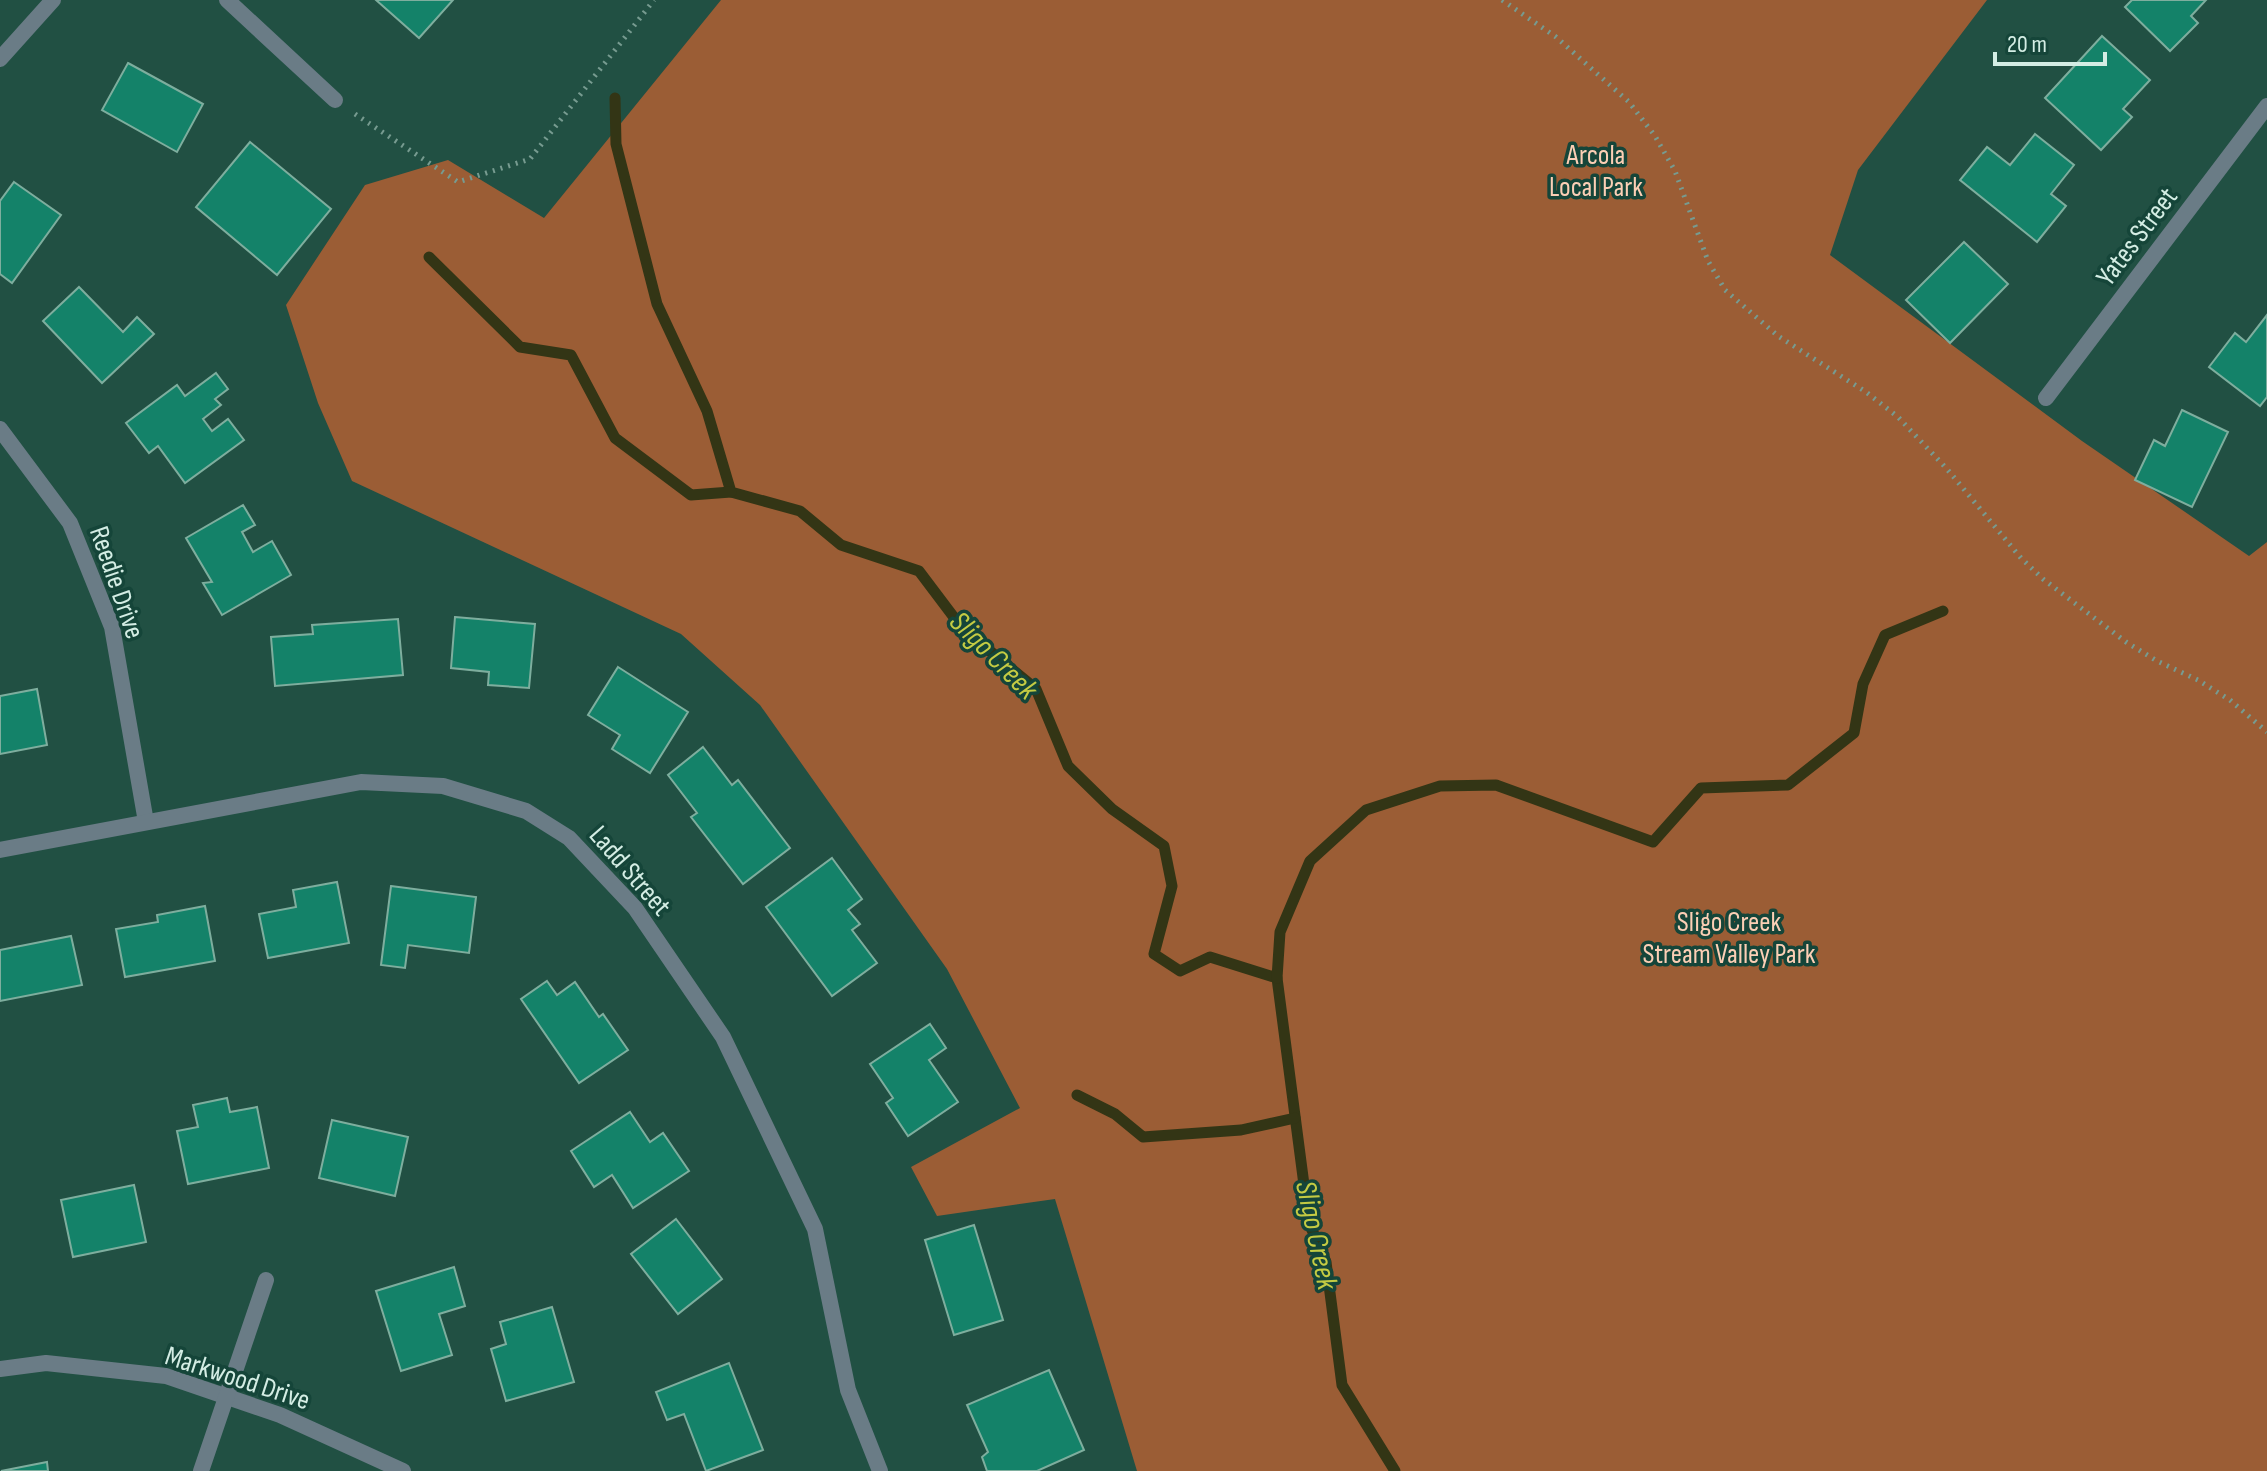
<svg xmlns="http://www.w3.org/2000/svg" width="2267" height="1471" viewBox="0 0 2267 1471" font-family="'Sofia Sans Condensed',sans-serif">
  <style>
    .green { fill: #9b5d35 }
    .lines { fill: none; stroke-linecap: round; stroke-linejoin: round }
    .stream { stroke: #333515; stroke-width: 11 }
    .building { fill: #148269; stroke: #7eae9e; stroke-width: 2 }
    .path { stroke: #779b90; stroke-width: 5; stroke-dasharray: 2 6; stroke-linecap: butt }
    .street { stroke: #6a7c86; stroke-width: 16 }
    .labels { text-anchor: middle; stroke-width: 7; stroke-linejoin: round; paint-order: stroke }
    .park-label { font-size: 28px; fill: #fccfb5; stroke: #154539 }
    .street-label { font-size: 28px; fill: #d4ede4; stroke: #154539 }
    .water-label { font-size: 30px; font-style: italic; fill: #c4cb43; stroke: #154539 }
  </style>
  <rect width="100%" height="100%" fill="#215043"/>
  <polygon class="green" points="721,0 1987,0 1858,170 1830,255 2082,441 2249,556 2267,542 2267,1471 1137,1471 1055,1199 937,1216 911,1167 1020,1108 947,969 760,705 681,634 352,481 318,403 286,305 365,185 448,160 544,218"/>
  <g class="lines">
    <g class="stream">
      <polyline points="615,98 616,144 657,304 707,411 731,492 800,511 841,545 919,571 962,628 1036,689 1068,766 1112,809 1164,846 1172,886 1154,954 1180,971 1210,957 1277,978 1309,1223 1326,1262 1342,1385 1395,1471"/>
      <polyline points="429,257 520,347 571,355 615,438 691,495 731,492"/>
      <polyline points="1277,978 1280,932 1310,861 1366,810 1440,786 1496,785 1653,842 1701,788 1788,785 1854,733 1863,684 1885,635 1943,611"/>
      <polyline points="1077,1095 1115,1114 1143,1137 1241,1130 1295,1118"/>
    </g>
  </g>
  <g class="building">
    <polygon points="376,0 453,0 419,38"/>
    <polygon points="2132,0 2206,0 2191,16 2198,23 2170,51 2125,7"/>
    <polygon points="2102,36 2150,80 2123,109 2132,117 2101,150 2045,98"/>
    <polygon points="128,63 203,104 177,152 102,110"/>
    <polygon points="2035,134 2074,165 2051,194 2066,206 2037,242 1960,180 1987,147 2010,165"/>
    <polygon points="250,142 331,209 277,275 196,207"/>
    <polygon points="14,182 61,215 12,283 0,274 0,201"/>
    <polygon points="1964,242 2008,284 1950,343 1906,300"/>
    <polygon points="79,287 123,332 137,317 154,334 102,383 43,321"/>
    <polygon points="2267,315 2267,397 2260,406 2209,367 2235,333 2246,342"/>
    <polygon points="216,373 228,389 215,399 221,405 203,419 212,431 228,419 244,440 185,483 158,446 149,453 126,423 177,385 185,396"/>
    <polygon points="2182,410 2228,432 2192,507 2135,480 2154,440 2165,446"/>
    <polygon points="243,505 255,525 242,532 253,552 272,541 291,575 222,615 203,583 212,582 186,538"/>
    <polygon points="455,617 535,624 529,688 488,685 489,672 451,668"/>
    <polygon points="398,619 403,675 275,686 271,637 313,634 312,625"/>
    <polygon points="618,667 688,712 650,773 612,749 620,735 588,715"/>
    <polygon points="37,689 47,745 0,754 0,696"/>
    <polygon points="703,747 732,785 738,780 790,848 743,884 691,817 697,813 668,775"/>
    <polygon points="832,858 862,899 848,910 860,924 852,930 877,963 832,996 766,907"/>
    <polygon points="337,882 349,943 268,958 259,914 296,907 293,890"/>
    <polygon points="391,886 476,897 469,953 408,945 405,968 381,965"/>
    <polygon points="205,906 215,961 125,977 116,929 158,922 157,915"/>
    <polygon points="71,936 82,985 0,1001 0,950"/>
    <polygon points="547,981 557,995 575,982 599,1017 603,1014 628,1050 579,1083 521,999"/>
    <polygon points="930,1024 946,1048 929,1060 958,1102 908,1136 886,1103 893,1098 870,1064"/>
    <polygon points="227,1098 230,1112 257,1107 269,1168 188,1184 177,1131 198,1127 193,1105"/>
    <polygon points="630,1112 650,1142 663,1133 689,1171 633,1208 612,1175 594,1187 571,1151"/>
    <polygon points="332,1120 408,1137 395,1196 319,1178"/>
    <polygon points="134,1185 146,1242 73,1257 61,1200"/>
    <polygon points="676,1219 722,1279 678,1314 631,1254"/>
    <polygon points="974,1225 1003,1320 954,1335 925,1240"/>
    <polygon points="454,1267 465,1306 439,1314 452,1355 401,1371 376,1291"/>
    <polygon points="552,1307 574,1382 506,1401 491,1349 506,1344 500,1322"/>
    <polygon points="729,1363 763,1450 706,1471 684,1414 667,1420 656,1392"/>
    <polygon points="1049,1370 1084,1450 1037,1471 987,1471 982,1457 988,1452 967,1405"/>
    <polygon points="47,1462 48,1471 1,1471"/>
  </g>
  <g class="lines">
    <g class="path">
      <polyline points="1502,0 1556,37 1629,102 1655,136 1675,171 1708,261 1725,290 1778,336 1866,392 1898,417 1947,469 2021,558 2043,579 2126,642 2157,661 2198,680 2230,700 2267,732"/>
      <polyline points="355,114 458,182 530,159 654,0"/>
    </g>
    <g class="street">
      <polyline points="227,0 335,100"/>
      <polyline points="0,59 53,0"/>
      <polyline points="2046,398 2267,106"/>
      <polyline points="0,429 70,523 112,627 146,822"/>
      <polyline points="0,850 361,782 443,786 526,811 569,838 635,908 723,1037 815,1229 848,1390 880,1471"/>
      <polyline points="0,1369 46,1363 166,1376 280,1415 403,1471"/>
      <polyline points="201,1471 266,1280"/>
    </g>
  </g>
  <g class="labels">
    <g class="park-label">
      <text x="1596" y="164">Arcola<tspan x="1596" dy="32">Local Park</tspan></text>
      <text x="1729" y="931">Sligo Creek<tspan x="1729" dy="32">Stream Valley Park</tspan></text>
    </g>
    <g class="street-label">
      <text transform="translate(2136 236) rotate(-53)" y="10">Yates Street</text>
      <text transform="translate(118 582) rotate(71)" y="10">Reedie Drive</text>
      <text transform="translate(631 870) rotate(49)" y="10">Ladd Street</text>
      <text transform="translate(238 1377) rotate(18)" y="10">Markwood Drive</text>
    </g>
    <g class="water-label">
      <text transform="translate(994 655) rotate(45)" y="10">Sligo Creek</text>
      <text transform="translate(1317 1235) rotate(78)" y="10">Sligo Creek</text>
    </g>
  </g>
  <path d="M1995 52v12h110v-12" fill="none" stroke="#d4ede4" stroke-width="4"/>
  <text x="2007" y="52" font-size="24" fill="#d4ede4" stroke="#154539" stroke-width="6" paint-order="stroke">20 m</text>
</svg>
